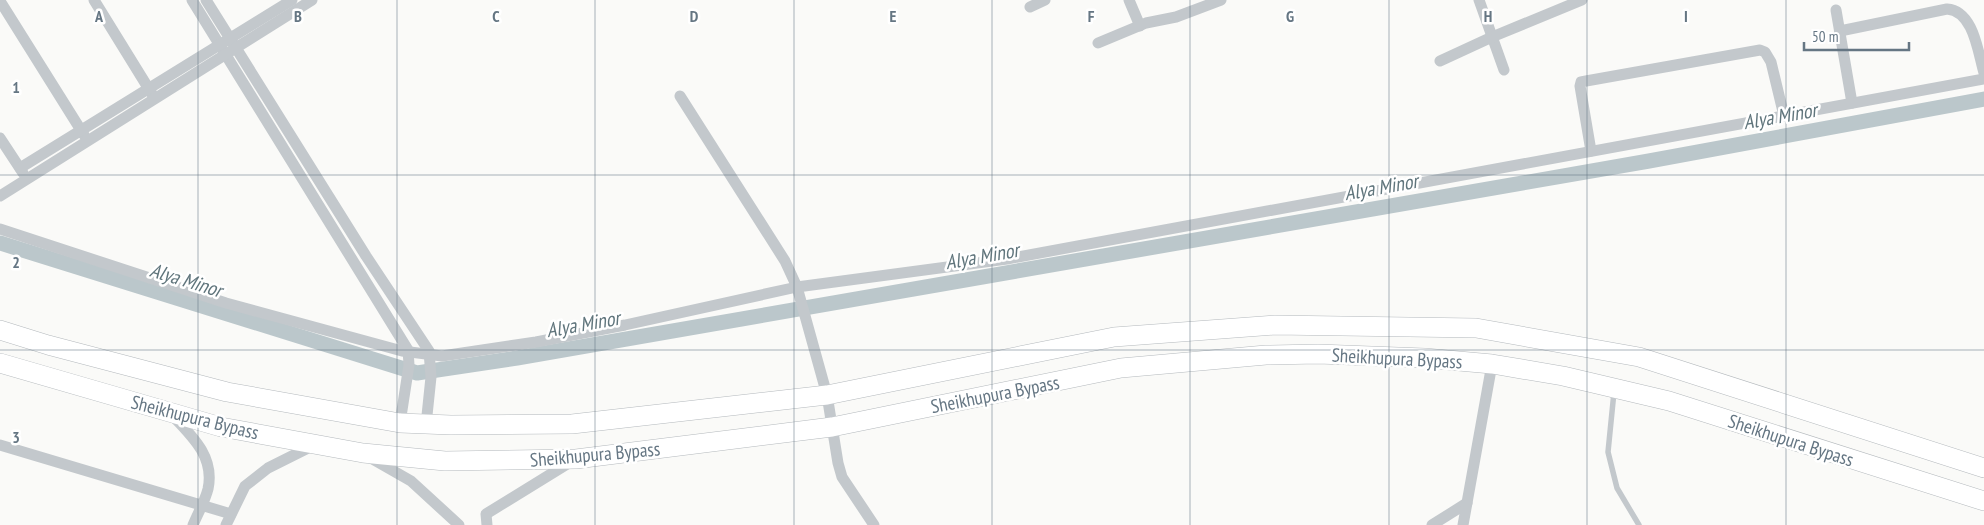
<svg xmlns="http://www.w3.org/2000/svg" width="1984" height="525" viewBox="0 0 1984 525" font-family="'PT Sans Narrow',sans-serif">
  <style>
    .lines { fill: none; stroke-linecap: round; stroke-linejoin: round }
    .canal { stroke: #bbc7cb; stroke-width: 15 }
    .trunk-casing { stroke: #b4b9bd; stroke-width: 20 }
    .service { stroke: #c3c8cc; stroke-width: 5.5 }
    .minor { stroke: #c3c8cc; stroke-width: 11 }
    .trunk { stroke: #fff; stroke-width: 19 }
    .grid { fill: none; stroke: #657683; stroke-width: 1; stroke-opacity: 0.55 }
    .labels { text-anchor: middle; stroke-width: 5; stroke-linejoin: round; paint-order: stroke }
    .street-label { font-size: 19px; fill: #657683; stroke: #fff }
    .water-label { font-size: 20px; font-style: italic; fill: #60757c; stroke: #fff }
    .grid-label { font-size: 16px; text-anchor: middle; font-weight: bold; fill: #657683; stroke: #fff; stroke-width: 5; stroke-linejoin: round; paint-order: stroke }
  </style>
  <rect width="100%" height="100%" fill="#fafaf8"/>
  <g class="lines">
    <polyline class="canal" points="0,243 417,373 517,358 1649,161 1984,99"/>
    <g class="trunk-casing">
      <g id="trunk">
        <polyline points="0,330 48,345 227,392 400,423 451,425 572,424 827,395 1114,337 1275,325 1476,328 1639,357 1984,468"/>
        <polyline points="0,363 221,427 363,453 445,461 576,459 832,427 1121,368 1266,355 1318,354 1425,358 1492,364 1563,376 1669,401 1984,501"/>
      </g>
    </g>
    <polyline class="service" points="1614,392 1608,452 1617,488 1639,525"/>
    <g class="minor">
      <polyline points="94,0 152,94"/>
      <polyline points="192,0 408,350 409,365 400,423"/>
      <polyline points="206,0 366,256 429,351 431,377 426,425"/>
      <polyline points="1129,0 1140,26"/>
      <polyline points="1479,0 1504,70"/>
      <polyline points="0,1 84,135"/>
      <polyline points="1030,7 1045,0"/>
      <polyline points="1836,10 1852,103"/>
      <path d="M 1840,31 L 1947,9 C 1974,11 1978,53 1984,73"/>
      <polyline points="1098,43 1146,23 1176,17 1221,0"/>
      <polyline points="1440,61 1492,37 1582,0"/>
      <polyline points="680,96 785,261 797,287 827,395 838,463 842,477 874,525"/>
      <polyline points="0,138 23,173"/>
      <polyline points="1591,151 1580,86 1581,82 1586,81 1760,50 1765,52 1771,62 1784,116"/>
      <polyline points="20,168 292,0"/>
      <polyline points="0,196 312,0"/>
      <polyline points="0,229 226,303 402,351 442,356 536,342 625,325 797,287 1007,259 1984,79"/>
      <path d="M 172,415 C 192,436 215,457 208,489 C 205,501 198,513 193,525"/>
      <polyline points="0,445 231,514"/>
      <polyline points="369,457 411,481 459,525"/>
      <polyline points="226,525 245,486 268,468 314,445"/>
      <polyline points="487,525 486,514 572,461"/>
      <polyline points="1432,525 1467,503"/>
      <polyline points="1463,525 1492,364"/>
    </g>
    <use href="#trunk" class="trunk"/>
  </g>
  <path class="grid" d="M 198,0 L 198,525M 397,0 L 397,525M 595,0 L 595,525M 794,0 L 794,525M 992,0 L 992,525M 1190,0 L 1190,525M 1389,0 L 1389,525M 1587,0 L 1587,525M 1786,0 L 1786,525M 0,175 L 1984,175M 0,350 L 1984,350"/>
  <g class="labels">
    <g class="street-label">
      <text transform="translate(1397 358) rotate(3)" y="7">Sheikhupura Bypass</text>
      <text transform="translate(995 394) rotate(-11)" y="7">Sheikhupura Bypass</text>
      <text transform="translate(195 417) rotate(14)" y="7">Sheikhupura Bypass</text>
      <text transform="translate(1791 440) rotate(18)" y="7">Sheikhupura Bypass</text>
      <text transform="translate(595 454) rotate(-5)" y="7">Sheikhupura Bypass</text>
    </g>
    <g class="water-label">
      <text transform="translate(1780 116) rotate(-10)" y="7">Alya Minor</text>
      <text transform="translate(1381 187) rotate(-10)" y="7">Alya Minor</text>
      <text transform="translate(982 256) rotate(-10)" y="7">Alya Minor</text>
      <text transform="translate(186 280) rotate(17)" y="7">Alya Minor</text>
      <text transform="translate(583 324) rotate(-10)" y="7">Alya Minor</text>
    </g>
  </g>
  <g class="grid-label">
    <text x="99" y="22">A</text>
    <text x="298" y="22">B</text>
    <text x="496" y="22">C</text>
    <text x="694" y="22">D</text>
    <text x="893" y="22">E</text>
    <text x="1091" y="22">F</text>
    <text x="1290" y="22">G</text>
    <text x="1488" y="22">H</text>
    <text x="1686" y="22">I</text>
    <text x="16" y="93">1</text>
    <text x="16" y="268">2</text>
    <text x="16" y="443">3</text>
  </g>
  <path d="M1804 42v8h105v-8" fill="none" stroke="#657683" stroke-width="2.5"/>
  <text x="1812" y="42" font-size="15" fill="#657683" stroke="#ffffff" stroke-width="4" paint-order="stroke">50 m</text>
</svg>
